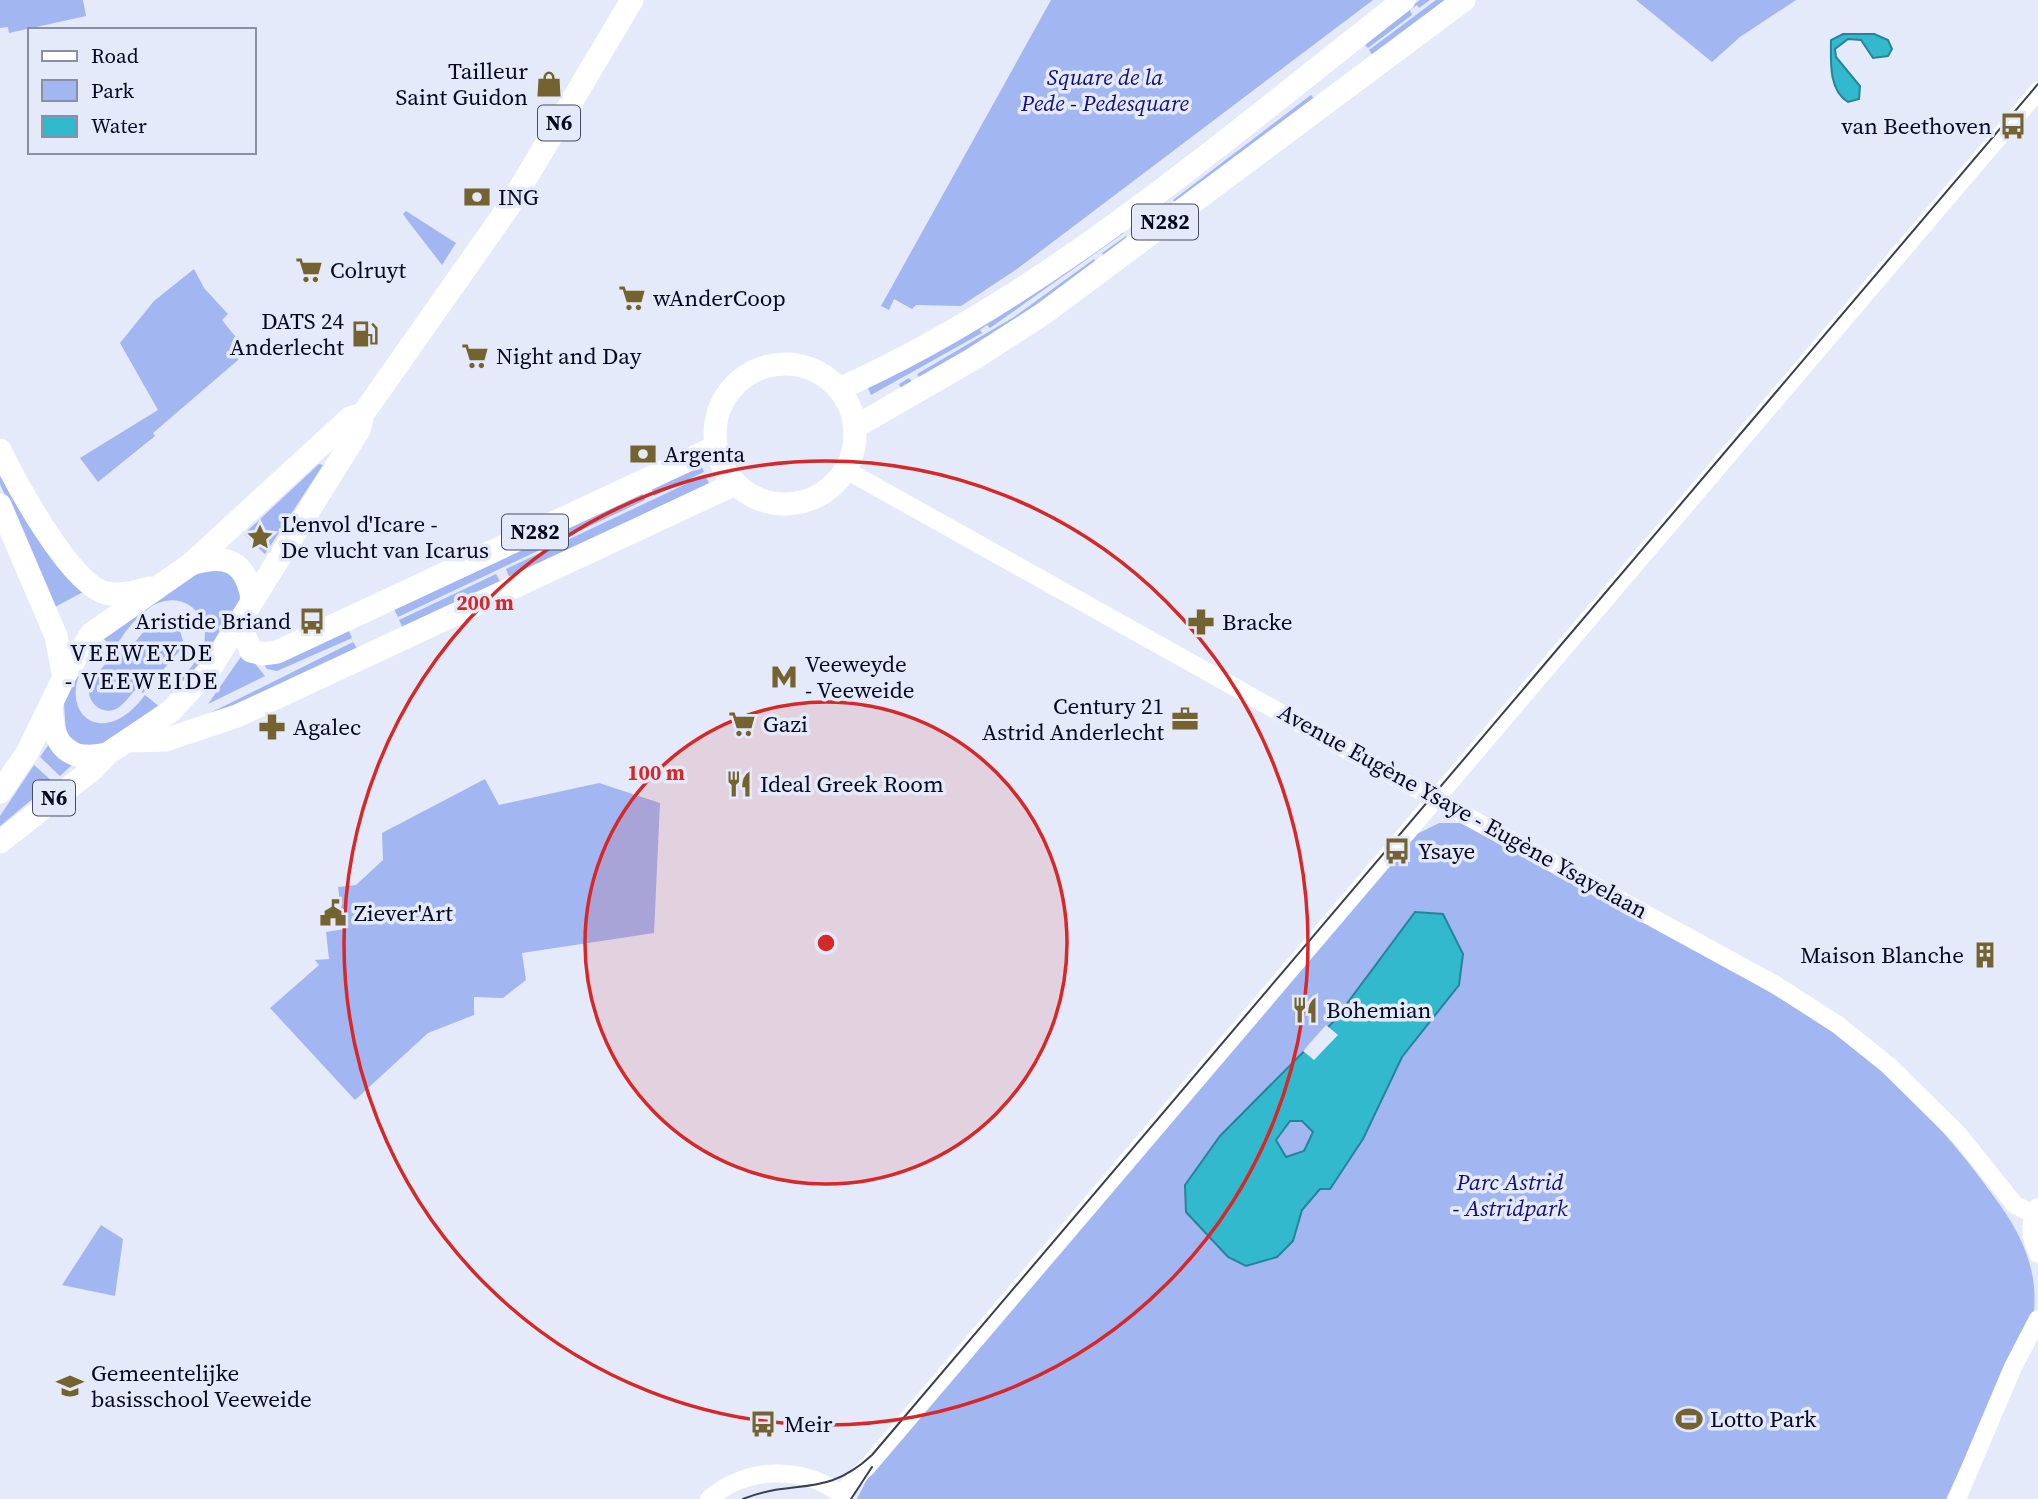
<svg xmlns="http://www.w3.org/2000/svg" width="2038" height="1499" viewBox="0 0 2038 1499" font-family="'Source Serif 4',serif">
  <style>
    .green { fill: #a2b6f1 }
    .water { fill: #33b9cd; stroke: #258499; stroke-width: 2; fill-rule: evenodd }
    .pier { fill: #e4eaf9 }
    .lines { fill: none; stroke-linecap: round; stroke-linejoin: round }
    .minor { stroke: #fff; stroke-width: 18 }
    .major { stroke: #fff; stroke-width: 23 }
    .tram { stroke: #3a3e55; stroke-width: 2 }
    .ring { fill: none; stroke: #d62828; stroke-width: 3.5 }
    .labels { text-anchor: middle; stroke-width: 7; stroke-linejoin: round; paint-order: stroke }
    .shield { fill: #e4eaf9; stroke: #474c62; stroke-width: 2 }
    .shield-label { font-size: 21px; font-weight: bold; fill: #040821 }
    .poi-label { font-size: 23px; fill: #040821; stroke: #e4eaf9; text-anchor: start }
    .park-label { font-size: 23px; font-style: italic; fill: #120d7d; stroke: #e4eaf9 }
    .street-label { font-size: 23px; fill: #040821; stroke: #e4eaf9 }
    .neighbourhood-label { font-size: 24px; letter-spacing: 2px; fill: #040821; stroke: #e4eaf9 }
    .centre { fill: #d62828; stroke: #e4eaf9; stroke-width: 3.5 }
    .ring-label { font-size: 21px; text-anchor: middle; font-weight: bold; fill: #d62828; stroke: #e4eaf9; stroke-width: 7; stroke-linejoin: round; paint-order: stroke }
  </style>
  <rect width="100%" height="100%" fill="#e4eaf9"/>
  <g class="green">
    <polygon points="0,0 83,0 86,16 9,33 8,27 0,28"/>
    <polygon points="1051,0 1373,0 1017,269 961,306 916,305 912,309 894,299 889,310 881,306"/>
    <polygon points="1420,0 1430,0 1419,8 1417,5 1410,10 1412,15 1368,48 1363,43"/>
    <polygon points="1436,0 1446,0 1373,56 1369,50"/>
    <polygon points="1636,0 1796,0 1740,37 1712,62"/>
    <polygon points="1311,95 1318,103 1177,204 1173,200"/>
    <polygon points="406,211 456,243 442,265 408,221 403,214"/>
    <path d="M 1118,225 L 1124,233 L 990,328 L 987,325 L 980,330 L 982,333 L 871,395 L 866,384 C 889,379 908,367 929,356 C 998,320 1057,273 1118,225 Z"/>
    <polygon points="1126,236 1132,245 1059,294 902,390 899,384 909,378 912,382 919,377 917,374 1014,317 1094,259 1097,263 1105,257 1102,253"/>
    <polygon points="194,269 204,288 228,314 222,320 243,346 238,360 153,433 155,436 98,482 80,458 158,410 120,343 154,301"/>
    <polygon points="700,463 704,472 654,496 651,488 642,492 645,500 398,617 393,607"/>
    <polygon points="319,464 323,465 265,554 244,534"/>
    <polygon points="0,465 85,591 55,607 0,484"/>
    <polygon points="705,475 709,483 403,628 399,620 496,574 500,581 509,577 506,569"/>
    <path d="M 222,568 C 231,576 239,582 240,594 C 242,617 190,678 175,696 L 169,691 C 181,678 196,665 202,649 C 213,623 192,595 165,601 C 144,605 125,631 115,648 L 101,637 L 196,570 Z"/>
    <path d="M 167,620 L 179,627 L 183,641 L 181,649 L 143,693 L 136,689 C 130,695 124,705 116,709 C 101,716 84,700 90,684 C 94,674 108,662 115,653 L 117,651 L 125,657 C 136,642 147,620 167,620 Z"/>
    <polygon points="348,629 352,638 277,671 267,669 259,658"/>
    <polygon points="353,642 358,650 250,700 200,718"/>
    <path d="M 89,651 L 92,653 C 49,707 100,756 145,695 L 161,708 L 103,745 L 84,747 L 66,734 L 64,704 Z"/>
    <polygon points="245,651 265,676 208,704"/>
    <polygon points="49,744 73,764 60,776 40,757"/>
    <polygon points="34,765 53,782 0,826 0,816"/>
    <polygon points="485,779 499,805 599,783 660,803 654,933 522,953 526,980 503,998 474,997 474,1015 428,1033 355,1100 270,1008 319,965 315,960 329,959 326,932 344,929 338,887 356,885 383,860 382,833"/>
    <path d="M 1439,823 L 1461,823 C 1539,865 1617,907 1694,950 C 1750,981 1806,1010 1857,1050 C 1912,1093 1959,1147 2000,1205 C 2022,1236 2038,1271 2034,1311 L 1946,1499 L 857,1499 L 867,1479 L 1415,835 Z"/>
    <polygon points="101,1225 123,1239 115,1296 62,1285"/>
  </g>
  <g class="water">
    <path d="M 1874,34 L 1888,40 L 1892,49 L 1888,56 L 1873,58 L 1861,40 L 1848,39 L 1835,49 L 1836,57 L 1860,86 L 1859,99 L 1848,102 C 1828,90 1831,60 1831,40 L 1843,34 Z"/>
    <path d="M 1415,912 L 1443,914 L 1463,954 L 1459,985 L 1402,1057 L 1363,1139 L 1330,1189 L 1320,1189 L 1302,1210 L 1293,1241 L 1277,1257 L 1246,1266 L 1228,1257 L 1186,1212 L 1185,1185 L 1220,1136 L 1334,1021 ZM 1290,1121 L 1302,1121 L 1313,1132 L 1304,1151 L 1286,1157 L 1276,1140 Z"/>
  </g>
  <polygon class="pier" points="1326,1025 1338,1035 1314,1060 1303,1051"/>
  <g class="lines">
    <g class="minor">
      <polyline points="846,470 1417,789 1776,985 1838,1025 1888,1065 1959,1135 2015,1205 2034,1214"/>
      <path d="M 2038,1207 C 2028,1223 2030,1238 2038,1254"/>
      <polyline points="840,1494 867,1467 2038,91"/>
      <path d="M 709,1499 C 747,1465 809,1465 846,1499"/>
      <polyline points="1957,1499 2013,1367 2038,1319"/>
    </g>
    <g class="major">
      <circle cx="785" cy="434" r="70"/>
      <path d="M 839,389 C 1049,295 1223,140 1404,0"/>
      <polyline points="855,427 973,359 1043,314 1464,0"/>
      <path d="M 0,450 C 16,483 70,584 106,593 C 119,596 136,592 149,588"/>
      <polyline points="0,505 56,636 64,677"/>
      <path d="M 191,564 C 225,554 245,559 252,598"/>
      <polyline points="239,622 251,651 263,654 277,652 716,447"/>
      <path d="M 51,708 C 53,746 68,763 107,754"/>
      <polyline points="127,741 165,740 237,716 735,484"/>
      <polyline points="0,792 27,753 64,677 91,634 191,564 350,418 363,414"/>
      <polyline points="0,842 93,769 107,754 171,711 210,669 359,430 363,414 510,205 632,0"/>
    </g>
    <g class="tram">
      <path d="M 743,1499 C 795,1478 825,1499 872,1455 L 2038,84"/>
      <polyline points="851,1499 872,1467"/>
    </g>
  </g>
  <circle cx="826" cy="943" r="241" fill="#d62828" fill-opacity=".12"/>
  <g class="ring">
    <circle cx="826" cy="943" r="241"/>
    <circle cx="826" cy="943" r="482"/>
  </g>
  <defs>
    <g id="shop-bare" transform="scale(2.1)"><path d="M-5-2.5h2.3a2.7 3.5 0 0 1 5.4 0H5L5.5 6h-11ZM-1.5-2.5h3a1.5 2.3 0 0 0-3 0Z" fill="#746230" stroke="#e4eaf9" stroke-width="2.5" paint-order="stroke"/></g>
    <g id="bus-bare" transform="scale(2.1)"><path d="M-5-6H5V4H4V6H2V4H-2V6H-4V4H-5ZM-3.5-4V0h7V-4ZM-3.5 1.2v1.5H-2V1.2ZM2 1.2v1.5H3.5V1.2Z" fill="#746230" stroke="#e4eaf9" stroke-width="2.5" paint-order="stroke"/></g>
    <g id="bank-bare" transform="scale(2.1)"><path d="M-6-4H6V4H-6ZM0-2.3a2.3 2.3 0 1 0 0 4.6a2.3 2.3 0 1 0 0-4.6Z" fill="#746230" stroke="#e4eaf9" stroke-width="2.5" paint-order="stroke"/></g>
    <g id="supermarket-bare" transform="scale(2.1)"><path d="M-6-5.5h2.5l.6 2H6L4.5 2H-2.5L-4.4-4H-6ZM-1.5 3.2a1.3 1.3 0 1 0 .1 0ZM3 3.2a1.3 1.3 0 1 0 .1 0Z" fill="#746230" stroke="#e4eaf9" stroke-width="2.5" paint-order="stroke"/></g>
    <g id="fuel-bare" transform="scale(2.1)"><path d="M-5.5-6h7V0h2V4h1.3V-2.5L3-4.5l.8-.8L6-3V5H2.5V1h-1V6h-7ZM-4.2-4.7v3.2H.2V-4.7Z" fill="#746230" stroke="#e4eaf9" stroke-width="2.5" paint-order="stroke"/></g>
    <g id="sight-bare" transform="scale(2.1)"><path d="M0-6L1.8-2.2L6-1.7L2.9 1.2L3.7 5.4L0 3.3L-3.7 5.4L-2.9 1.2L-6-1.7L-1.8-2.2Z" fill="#746230" stroke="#e4eaf9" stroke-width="2.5" paint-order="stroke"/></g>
    <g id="pharmacy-bare" transform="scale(2.1)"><path d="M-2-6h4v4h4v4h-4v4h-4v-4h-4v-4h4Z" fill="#746230" stroke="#e4eaf9" stroke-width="2.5" paint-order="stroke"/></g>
    <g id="metro-bare" transform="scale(2.1)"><path d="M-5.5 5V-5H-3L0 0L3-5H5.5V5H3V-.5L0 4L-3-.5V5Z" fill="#746230" stroke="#e4eaf9" stroke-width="2.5" paint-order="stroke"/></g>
    <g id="office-bare" transform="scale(2.1)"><path d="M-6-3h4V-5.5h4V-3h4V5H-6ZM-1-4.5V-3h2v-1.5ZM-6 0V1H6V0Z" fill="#746230" stroke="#e4eaf9" stroke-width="2.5" paint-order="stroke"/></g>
    <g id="restaurant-bare" transform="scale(2.1)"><path d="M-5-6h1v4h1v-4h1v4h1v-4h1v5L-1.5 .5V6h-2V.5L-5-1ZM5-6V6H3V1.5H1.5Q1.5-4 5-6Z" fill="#746230" stroke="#e4eaf9" stroke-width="2.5" paint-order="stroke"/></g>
    <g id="civic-bare" transform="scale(2.1)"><path d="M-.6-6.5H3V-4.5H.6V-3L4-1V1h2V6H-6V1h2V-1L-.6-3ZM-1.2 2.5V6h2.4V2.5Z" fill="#746230" stroke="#e4eaf9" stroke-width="2.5" paint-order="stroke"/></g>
    <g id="building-bare" transform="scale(2.1)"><path d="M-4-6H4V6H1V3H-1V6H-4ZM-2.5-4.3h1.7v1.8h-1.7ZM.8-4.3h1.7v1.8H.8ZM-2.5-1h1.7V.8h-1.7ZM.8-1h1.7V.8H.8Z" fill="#746230" stroke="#e4eaf9" stroke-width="2.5" paint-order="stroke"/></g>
    <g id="school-bare" transform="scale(2.1)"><path d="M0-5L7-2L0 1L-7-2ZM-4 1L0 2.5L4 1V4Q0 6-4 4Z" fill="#746230" stroke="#e4eaf9" stroke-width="2.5" paint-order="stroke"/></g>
    <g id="stadium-bare" transform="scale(2.1)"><path d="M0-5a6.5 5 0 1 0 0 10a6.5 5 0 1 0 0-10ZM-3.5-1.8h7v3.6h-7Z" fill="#746230" stroke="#e4eaf9" stroke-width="2.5" paint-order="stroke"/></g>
  </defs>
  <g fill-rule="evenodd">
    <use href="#shop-bare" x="549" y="84"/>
    <use href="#bus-bare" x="2013" y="126"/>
    <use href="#bank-bare" x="477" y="197"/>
    <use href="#supermarket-bare" x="309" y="270"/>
    <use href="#supermarket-bare" x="632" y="298"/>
    <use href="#fuel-bare" x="365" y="334"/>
    <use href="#supermarket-bare" x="475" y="356"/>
    <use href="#bank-bare" x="643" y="454"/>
    <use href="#sight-bare" x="260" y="537"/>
    <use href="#bus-bare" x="312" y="621"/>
    <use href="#pharmacy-bare" x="1201" y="622"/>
    <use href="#metro-bare" x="784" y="677"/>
    <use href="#office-bare" x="1185" y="719"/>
    <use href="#supermarket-bare" x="742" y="724"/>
    <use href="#pharmacy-bare" x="272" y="727"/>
    <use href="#restaurant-bare" x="739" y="784"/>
    <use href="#bus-bare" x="1397" y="851"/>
    <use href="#civic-bare" x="333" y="913"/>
    <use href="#building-bare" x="1985" y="955"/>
    <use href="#restaurant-bare" x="1305" y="1010"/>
    <use href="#school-bare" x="70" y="1386"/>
    <use href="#stadium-bare" x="1689" y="1419"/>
    <use href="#bus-bare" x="763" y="1424"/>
  </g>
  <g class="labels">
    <g class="shield">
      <rect x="538" y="105.5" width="42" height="35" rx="5"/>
      <rect x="1132" y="204.5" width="66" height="35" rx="5"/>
      <rect x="502" y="514.5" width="66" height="35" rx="5"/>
      <rect x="33" y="780.5" width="42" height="35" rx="5"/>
    </g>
    <g class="shield-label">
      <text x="559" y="130">N6</text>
      <text x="1165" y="229">N282</text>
      <text x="535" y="539">N282</text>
      <text x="54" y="805">N6</text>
    </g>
    <g class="poi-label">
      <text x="528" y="79" text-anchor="end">Tailleur<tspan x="528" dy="26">Saint Guidon</tspan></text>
      <text x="1992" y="134" text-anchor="end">van Beethoven</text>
      <text x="498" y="205">ING</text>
      <text x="330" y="278">Colruyt</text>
      <text x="653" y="306">wAnderCoop</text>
      <text x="344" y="329" text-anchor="end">DATS 24<tspan x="344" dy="26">Anderlecht</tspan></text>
      <text x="496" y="364">Night and Day</text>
      <text x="664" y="462">Argenta</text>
      <text x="281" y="532">L'envol d'Icare -<tspan x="281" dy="26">De vlucht van Icarus</tspan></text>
      <text x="291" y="629" text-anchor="end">Aristide Briand</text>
      <text x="1222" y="630">Bracke</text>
      <text x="805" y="672">Veeweyde<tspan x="805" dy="26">- Veeweide</tspan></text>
      <text x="1164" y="714" text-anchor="end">Century 21<tspan x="1164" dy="26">Astrid Anderlecht</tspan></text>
      <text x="763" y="732">Gazi</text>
      <text x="293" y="735">Agalec</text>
      <text x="760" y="792">Ideal Greek Room</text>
      <text x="1418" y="859">Ysaye</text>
      <text x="354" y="921">Ziever'Art</text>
      <text x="1964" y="963" text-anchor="end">Maison Blanche</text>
      <text x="1326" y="1018">Bohemian</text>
      <text x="91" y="1381">Gemeentelijke<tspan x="91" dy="26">basisschool Veeweide</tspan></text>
      <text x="1710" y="1427">Lotto Park</text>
      <text x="784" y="1432">Meir</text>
    </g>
    <g class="park-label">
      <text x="1105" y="85">Square de la<tspan x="1105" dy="26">Pede - Pedesquare</tspan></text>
      <text x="1510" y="1190">Parc Astrid<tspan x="1510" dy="26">- Astridpark</tspan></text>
    </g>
    <g class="street-label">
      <text transform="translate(1463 811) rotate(29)" y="8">Avenue Eugène Ysaye - Eugène Ysayelaan</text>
    </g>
    <g class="neighbourhood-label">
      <text x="142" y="661">VEEWEYDE<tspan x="142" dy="28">- VEEWEIDE</tspan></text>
    </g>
  </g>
  <circle cx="826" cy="943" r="10" class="centre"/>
  <g class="ring-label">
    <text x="485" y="610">200 m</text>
    <text x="656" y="780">100 m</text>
  </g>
  <rect x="28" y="28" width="228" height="126" fill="#e4eaf9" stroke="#8a90a3" stroke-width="2"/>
  <rect x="42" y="51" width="35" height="10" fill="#ffffff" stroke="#8a90a3" stroke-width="2"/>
  <text x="91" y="63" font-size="21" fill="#040821">Road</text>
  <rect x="42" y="80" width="35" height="21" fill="#a2b6f1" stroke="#8a90a3" stroke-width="2"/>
  <text x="91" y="98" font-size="21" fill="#040821">Park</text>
  <rect x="42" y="116" width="35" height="21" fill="#33b9cd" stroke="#8a90a3" stroke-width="2"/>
  <text x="91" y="133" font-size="21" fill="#040821">Water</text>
</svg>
